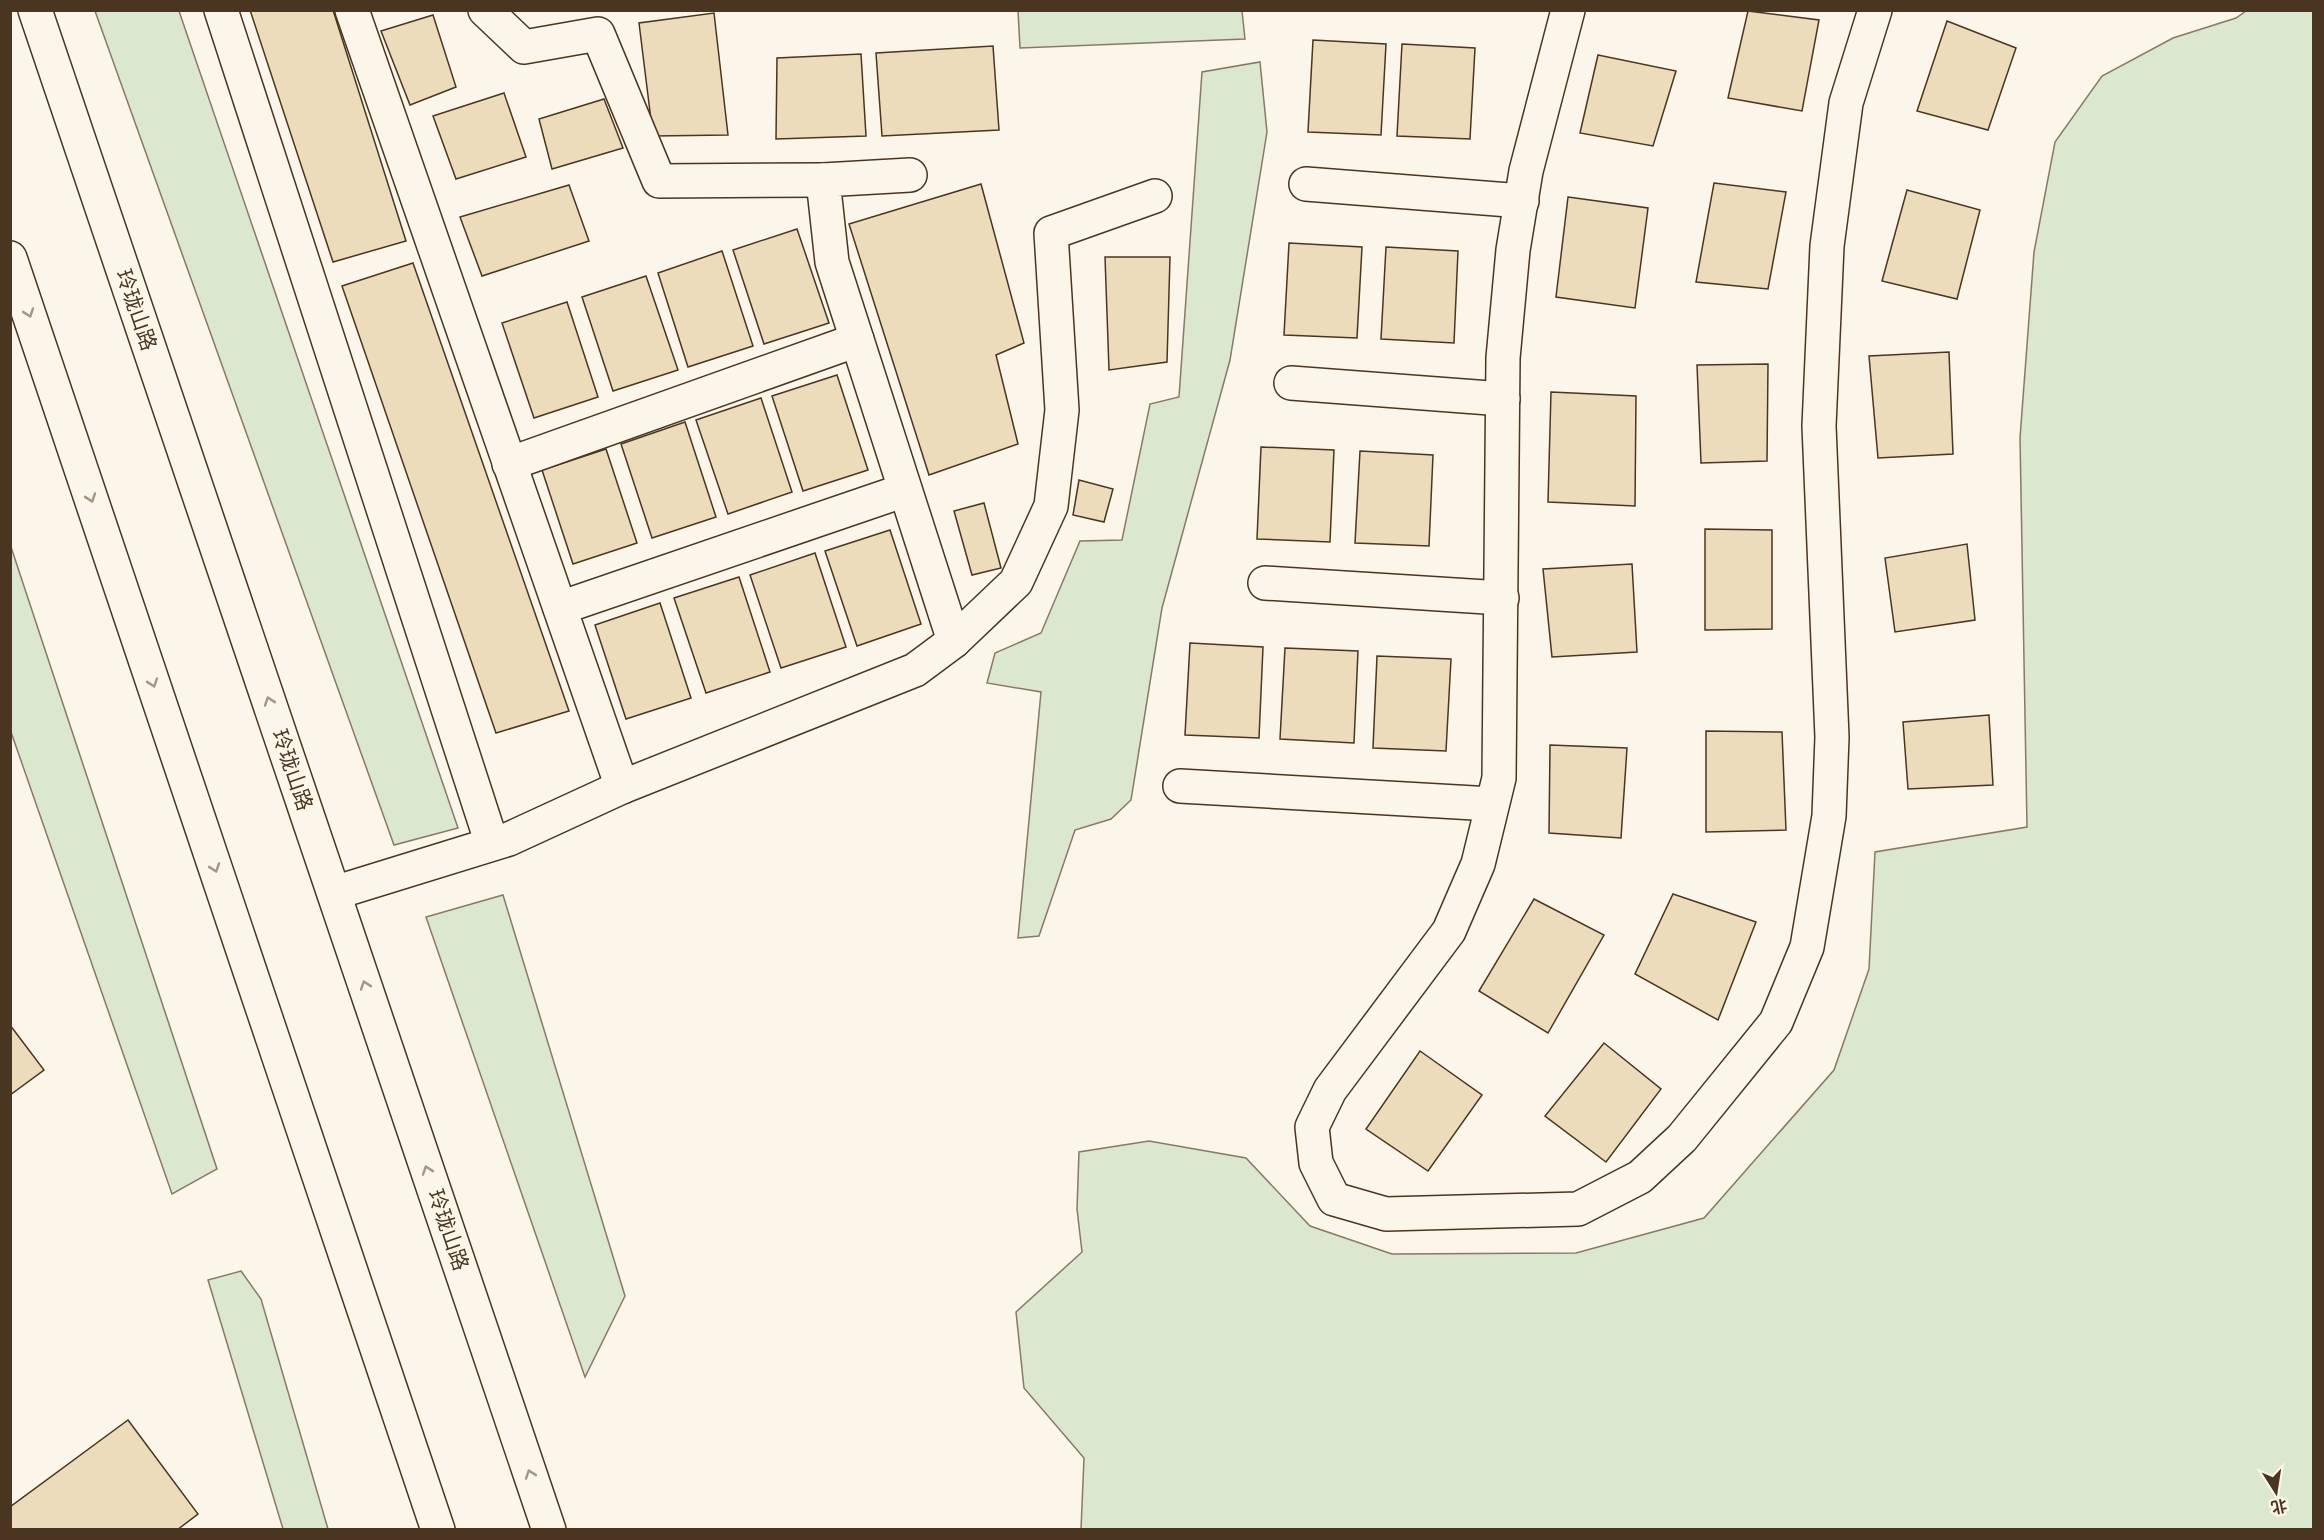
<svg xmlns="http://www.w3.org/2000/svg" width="2324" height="1540" viewBox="0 0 2324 1540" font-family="Figtree,'Noto Sans SC',sans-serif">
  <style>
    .green { fill: #dce7d0; stroke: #887966; stroke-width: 1.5 }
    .building { fill: #ecdcbc; stroke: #4a3520; stroke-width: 1.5 }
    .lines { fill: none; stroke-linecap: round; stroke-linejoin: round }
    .minor-casing { stroke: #4a3520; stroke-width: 36 }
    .major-casing { stroke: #4a3520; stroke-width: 36 }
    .minor { stroke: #fbf6e9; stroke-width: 33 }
    .major { stroke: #fbf6e9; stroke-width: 33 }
    .oneway { stroke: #a29684 }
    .labels { text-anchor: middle; stroke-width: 4.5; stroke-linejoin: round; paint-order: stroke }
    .street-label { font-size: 21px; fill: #4a3520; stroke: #fbf6e9 }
  </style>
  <rect width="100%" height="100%" fill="#fbf6e9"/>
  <g class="green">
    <polygon points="95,11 179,11 458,828 394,845"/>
    <polygon points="1018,11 1242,11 1245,39 1020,48"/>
    <polygon points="2246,11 2314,11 2313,1529 1081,1529 1084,1458 1024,1388 1016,1312 1082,1252 1077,1209 1079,1152 1149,1141 1246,1158 1310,1226 1392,1254 1576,1253 1704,1218 1834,1070 1869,969 1875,852 2027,827 2020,438 2034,252 2055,142 2102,76 2173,38 2236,18"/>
    <polygon points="1260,62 1267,132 1230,360 1162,608 1131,800 1111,819 1075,830 1039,936 1018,938 1041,692 987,683 995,653 1041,633 1080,541 1122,540 1150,404 1179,397 1202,72"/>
    <polygon points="11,547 217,1169 172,1194 11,732"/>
    <polygon points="503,895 625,1296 585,1377 426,917"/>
    <polygon points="241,1271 261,1299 328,1529 283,1529 208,1280"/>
  </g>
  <g class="building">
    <polygon points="250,10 333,10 406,241 333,262"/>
    <polygon points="1748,11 1819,20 1802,111 1728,98"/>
    <polygon points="714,13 728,135 653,136 639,23"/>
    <polygon points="433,15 456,87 410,105 381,31"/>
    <polygon points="1947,21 2016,48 1988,130 1917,111"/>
    <polygon points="1313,40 1386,44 1381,135 1308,132"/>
    <polygon points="1402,44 1475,48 1470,139 1397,136"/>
    <polygon points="993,46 999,130 882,136 876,53"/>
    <polygon points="861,54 866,136 776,139 777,58"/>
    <polygon points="1598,55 1676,71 1653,146 1580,133"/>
    <polygon points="504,93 526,157 456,179 433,116"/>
    <polygon points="604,99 623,148 552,169 539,119"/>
    <polygon points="1714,183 1786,192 1768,289 1696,282"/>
    <polygon points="981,184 1024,343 996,355 1018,444 929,475 849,224"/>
    <polygon points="569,185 589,241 482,276 460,217"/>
    <polygon points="1907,190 1980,210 1957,299 1882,281"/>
    <polygon points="1568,197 1648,208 1635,308 1556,297"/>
    <polygon points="797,229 829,323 764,344 733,250"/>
    <polygon points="1289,243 1362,247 1357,338 1284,335"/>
    <polygon points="1386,247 1458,251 1454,343 1381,339"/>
    <polygon points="722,251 753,346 688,367 658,273"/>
    <polygon points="1105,257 1170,257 1167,362 1109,370"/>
    <polygon points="413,263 569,711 496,733 342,286"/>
    <polygon points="646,276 678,370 613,391 582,297"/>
    <polygon points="567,302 598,397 534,418 502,323"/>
    <polygon points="1949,352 1953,454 1878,458 1869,356"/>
    <polygon points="1768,364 1767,461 1701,463 1697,365"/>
    <polygon points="837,375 868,470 803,491 772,396"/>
    <polygon points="1551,392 1636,396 1635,506 1548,502"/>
    <polygon points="761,398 792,492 728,514 696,420"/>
    <polygon points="685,422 716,517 652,538 621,444"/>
    <polygon points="1261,447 1334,450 1330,542 1257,539"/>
    <polygon points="606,449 637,543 573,564 542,470"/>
    <polygon points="1360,451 1433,455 1429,546 1355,543"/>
    <polygon points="1079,480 1113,489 1104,522 1073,515"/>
    <polygon points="984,503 1001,568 972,575 954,511"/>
    <polygon points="1705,529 1772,530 1772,629 1705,630"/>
    <polygon points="890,530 921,624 857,646 825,551"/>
    <polygon points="1967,544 1975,620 1895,632 1885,558"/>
    <polygon points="815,553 846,647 781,668 750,575"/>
    <polygon points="1632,564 1637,652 1552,657 1543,569"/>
    <polygon points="739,577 770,672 706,693 674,598"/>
    <polygon points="660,603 691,698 626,719 595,625"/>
    <polygon points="1190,643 1263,647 1259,738 1185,735"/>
    <polygon points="1285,648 1358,651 1354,743 1280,739"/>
    <polygon points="1377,656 1451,659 1446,751 1373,748"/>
    <polygon points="1989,715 1993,785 1908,789 1903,722"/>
    <polygon points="1706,731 1782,732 1786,830 1706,832"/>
    <polygon points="1550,745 1627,748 1621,838 1549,833"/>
    <polygon points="1673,894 1756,922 1718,1020 1635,974"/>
    <polygon points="1534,899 1604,935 1548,1033 1479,991"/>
    <polygon points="10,1025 44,1070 10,1095"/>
    <polygon points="1604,1043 1661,1089 1606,1162 1545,1116"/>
    <polygon points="1420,1051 1482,1095 1428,1171 1366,1129"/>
    <polygon points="128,1420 198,1514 177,1530 10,1530 10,1507"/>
  </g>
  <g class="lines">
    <g class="minor-casing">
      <g id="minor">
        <polyline points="221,10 492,844"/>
        <polyline points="352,10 622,787"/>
        <polyline points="485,10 524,47 598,34 659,181 823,180"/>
        <polyline points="1568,10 1526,171 1513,250 1503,358 1499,778 1478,864 1449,931 1330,1090 1312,1127 1316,1163 1334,1199 1386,1214 1578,1209 1640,1177 1682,1138 1776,1022 1807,947 1829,816 1832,737 1819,426 1827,246 1846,103 1875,10"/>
        <polyline points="910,175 823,180 832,262 954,641"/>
        <polyline points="1306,184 1522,201"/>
        <polyline points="1291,383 1503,399"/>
        <polyline points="509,464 857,340"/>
        <polyline points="1265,583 1502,598"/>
        <polyline points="560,608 905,490"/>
        <polyline points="1180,786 1492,804"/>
        <polyline points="334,893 509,839 622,787 915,670 954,641 1016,582 1051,506 1062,410 1051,233 1155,196"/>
      </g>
    </g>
    <g class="major-casing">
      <g id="major">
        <polyline points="35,10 549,1530"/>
        <polyline points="10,258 438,1530"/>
      </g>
    </g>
    <use href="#minor" class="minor"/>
    <use href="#major" class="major"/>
  </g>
  <defs><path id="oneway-chevron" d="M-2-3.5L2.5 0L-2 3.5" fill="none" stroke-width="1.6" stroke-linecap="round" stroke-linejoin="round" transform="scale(1.5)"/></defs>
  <g class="oneway">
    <use href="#oneway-chevron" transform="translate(29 313) rotate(71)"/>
    <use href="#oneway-chevron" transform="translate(91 498) rotate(71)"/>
    <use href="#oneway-chevron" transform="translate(153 683) rotate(71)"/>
    <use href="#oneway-chevron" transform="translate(269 701) rotate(-109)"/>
    <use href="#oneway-chevron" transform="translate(215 868) rotate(71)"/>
    <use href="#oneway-chevron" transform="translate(365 985) rotate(-109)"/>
    <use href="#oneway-chevron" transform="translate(427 1170) rotate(-109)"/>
    <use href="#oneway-chevron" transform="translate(530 1474) rotate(-109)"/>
  </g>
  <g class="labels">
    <g class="street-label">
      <text transform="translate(136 310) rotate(71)" y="7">玲珑山路</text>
      <text transform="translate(292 770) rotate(71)" y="7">玲珑山路</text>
      <text transform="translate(448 1230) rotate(71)" y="7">玲珑山路</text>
    </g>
  </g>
  <rect width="2324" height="1540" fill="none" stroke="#4a3520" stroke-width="24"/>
  <g transform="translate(2276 1492) rotate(168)" stroke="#fbf6e9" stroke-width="4.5" paint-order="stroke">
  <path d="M0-4.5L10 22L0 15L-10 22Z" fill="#4a3520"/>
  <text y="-9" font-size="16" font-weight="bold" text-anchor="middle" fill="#4a3520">北</text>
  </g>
</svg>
